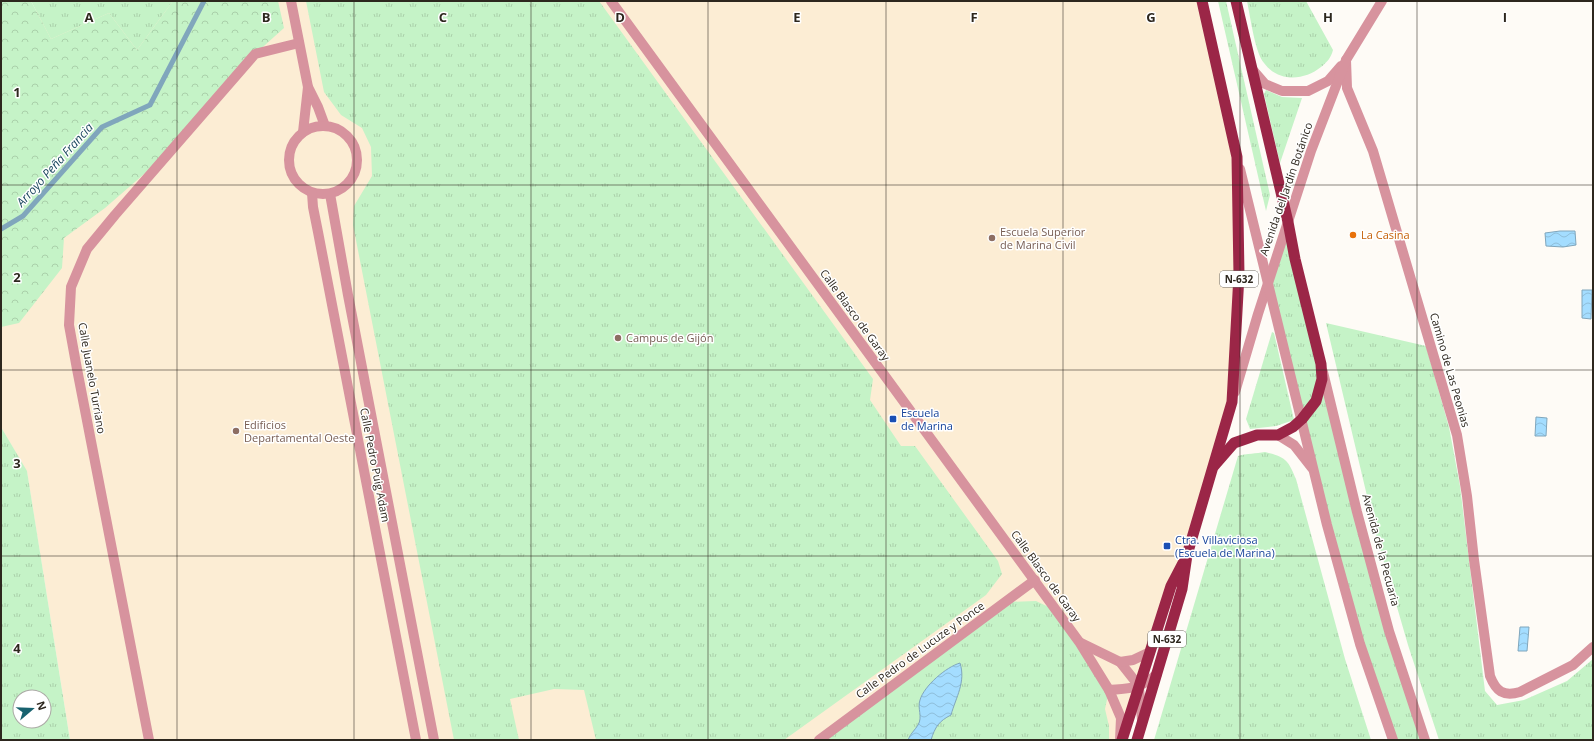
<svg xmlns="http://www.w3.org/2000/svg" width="1594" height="741" viewBox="0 0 1594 741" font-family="'Open Sans',sans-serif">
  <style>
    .built { fill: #fcedd4 }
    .grass { fill: url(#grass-tufts); fill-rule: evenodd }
    .forest { fill: url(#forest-crowns) }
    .pitch { fill: #c5f3c7 }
    .water { fill: url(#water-waves); stroke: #80a6bc }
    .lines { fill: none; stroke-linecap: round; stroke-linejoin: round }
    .stream { stroke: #80a6bc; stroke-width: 5 }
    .minor { stroke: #d7939e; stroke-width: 10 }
    .tertiary { stroke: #d7939e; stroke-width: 10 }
    .trunk { stroke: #9b2647; stroke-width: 11 }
    .grid { fill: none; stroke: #2d271e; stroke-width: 1; stroke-opacity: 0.55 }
    .food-dot { fill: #e8710a; stroke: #fff; stroke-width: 1.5 }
    .education-dot { fill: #8d6e63; stroke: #fff; stroke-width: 1.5 }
    .transit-dot { fill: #1a4fb4; stroke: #fff; stroke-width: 1.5 }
    .labels { text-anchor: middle; stroke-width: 3; stroke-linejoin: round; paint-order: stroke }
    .shield { fill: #fff; stroke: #6c6862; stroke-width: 1 }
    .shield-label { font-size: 10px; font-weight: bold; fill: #2d271e }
    .street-label { font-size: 11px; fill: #2d271e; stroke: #fff }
    .education-label { font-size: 11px; fill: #785e54; stroke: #fff; text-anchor: start }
    .food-label { font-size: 11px; fill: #c56008; stroke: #fff; text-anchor: start }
    .transit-label { font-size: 11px; fill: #164399; stroke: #fff; text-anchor: start }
    .water-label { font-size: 12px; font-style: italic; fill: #1b475e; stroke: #fff }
    .grid-label { font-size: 13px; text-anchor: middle; font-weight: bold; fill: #2d271e; stroke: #fff; stroke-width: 3; stroke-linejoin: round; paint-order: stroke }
  </style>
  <defs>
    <pattern id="grass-tufts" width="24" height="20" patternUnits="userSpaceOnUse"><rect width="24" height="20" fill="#c5f3c7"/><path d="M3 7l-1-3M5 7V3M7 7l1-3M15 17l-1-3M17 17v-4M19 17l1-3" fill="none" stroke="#aad0aa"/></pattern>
    <pattern id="forest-crowns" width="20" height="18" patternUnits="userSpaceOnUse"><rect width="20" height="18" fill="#c5f3c7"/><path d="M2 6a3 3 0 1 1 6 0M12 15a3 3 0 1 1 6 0" fill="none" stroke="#aad0aa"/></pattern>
    <pattern id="water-waves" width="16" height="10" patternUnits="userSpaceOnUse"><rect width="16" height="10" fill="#a4ddff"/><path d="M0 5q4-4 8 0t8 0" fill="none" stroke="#8ebeda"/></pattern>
  </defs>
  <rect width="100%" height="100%" fill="#fefbf6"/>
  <polygon class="built" points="46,1 1202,1 1237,157 1232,402 1122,740 70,740 27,472 1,427 1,257 100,148 36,11"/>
  <g class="grass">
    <polygon points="31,1 173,1 137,50 109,13 51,39"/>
    <polygon points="306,1 599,1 873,379 870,400 901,446 915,446 998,561 1002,574 986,595 784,740 596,740 584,690 554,689 510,699 519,740 454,740 353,225 354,206 372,176 371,147 362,128 341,115 324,92"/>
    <polygon points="1218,1 1226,1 1270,195 1266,211"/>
    <path d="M 1247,1 L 1306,1 L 1333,50 C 1331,58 1327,62 1321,67 C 1304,81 1278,82 1264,63 C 1255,53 1250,15 1247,1 Z"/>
    <polygon points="1266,90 1282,97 1302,98 1280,163 1264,94"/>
    <polygon points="1288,222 1357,512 1425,740 1393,740 1360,644 1268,283"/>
    <polygon points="1326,323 1426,346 1449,427 1460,486 1485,691 1497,705 1524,700 1567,681 1593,659 1593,740 1439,740 1408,645 1377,538"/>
    <polygon points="1272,332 1274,333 1294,420 1276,426 1250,429 1246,419"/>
    <path d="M 1,427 L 27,471 L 70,740 L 1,740 ZM 20,697 L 44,697 L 44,721 L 20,721 Z"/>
    <path d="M 1265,452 C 1286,457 1288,460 1296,479 L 1345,659 L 1371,740 L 1154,740 L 1238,456 C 1247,453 1256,454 1265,452 Z"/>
    <polygon points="1036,601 1057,611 1109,690 1105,709 1109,726 1109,740 819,740 1006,602"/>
  </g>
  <polygon class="forest" points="1,1 31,1 51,39 109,13 137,50 173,1 278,1 284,28 255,54 174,148 105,208 64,238 62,268 19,323 1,327"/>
  <polygon class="pitch" points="352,1 387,1 364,17"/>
  <g class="water">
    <polygon points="1560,231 1575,231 1576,245 1563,247 1546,246 1545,233"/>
    <polygon points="1582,290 1592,290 1591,319 1582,318"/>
    <polygon points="1536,417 1547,418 1546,436 1535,436"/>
    <polygon points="1520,627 1529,627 1527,651 1518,651"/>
    <path d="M 960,663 C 966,682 956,697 951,715 C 939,721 935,727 931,740 L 908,740 C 910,734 915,730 918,725 C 923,717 917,708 920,700 C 924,686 946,667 960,663 Z"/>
  </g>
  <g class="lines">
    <polyline class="stream" points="1,229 23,216 102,127 150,105 204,1"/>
    <g class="minor">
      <polyline points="291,1 308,87 318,107 325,126"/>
      <polyline points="611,1 1080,643 1109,690 1121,718 1120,740"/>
      <path d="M 1346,60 L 1347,88 L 1373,151 L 1457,435 L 1467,496 L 1474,560 L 1490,676 C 1496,691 1503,697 1520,692 L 1573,665 L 1593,647"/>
      <polyline points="1252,69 1265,84 1282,91 1308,91 1328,81 1341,66"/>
      <circle cx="323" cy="160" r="34"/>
      <polyline points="303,132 308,87"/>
      <polyline points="312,193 313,207 318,232 416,740"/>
      <polyline points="330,194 348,295 434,740"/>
      <polyline points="1235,392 1258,314 1311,151 1346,60 1382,1"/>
      <polyline points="1081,643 1120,662 1139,686"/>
      <polyline points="1120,662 1133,660 1150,652"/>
      <polyline points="1139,688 1142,720"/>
      <path d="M 1109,690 C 1131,688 1140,689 1157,674"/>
      <polyline points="149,740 77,369 69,325 71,287 87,249 115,215 255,54 299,43"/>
      <polyline points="819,740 1035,580"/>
    </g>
    <g class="tertiary">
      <polyline points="1240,169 1327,525 1360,644 1393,740"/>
      <polyline points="1323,372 1357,512 1389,631 1425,740"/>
      <polyline points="1278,435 1294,445 1312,468"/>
    </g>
    <g class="trunk">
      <polyline points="1214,466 1234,443 1257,435 1278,435 1293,427 1302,419 1316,401 1322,379 1321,364 1295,259 1288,222 1236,1"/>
      <polyline points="1122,740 1171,586 1183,563"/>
      <polyline points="1137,740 1182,589 1187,555 1232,402 1239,275 1237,157 1202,1"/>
    </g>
  </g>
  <path class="grid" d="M 177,1 L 177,740M 354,1 L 354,740M 531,1 L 531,740M 708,1 L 708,740M 886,1 L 886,740M 1063,1 L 1063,740M 1240,1 L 1240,740M 1417,1 L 1417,740M 1,185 L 1593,185M 1,370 L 1593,370M 1,556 L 1593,556"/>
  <circle class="food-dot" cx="1353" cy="235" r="4"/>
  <g class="education-dot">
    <circle cx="992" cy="238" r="4"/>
    <circle cx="618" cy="338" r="4"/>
    <circle cx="236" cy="431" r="4"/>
  </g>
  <g class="transit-dot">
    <rect x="889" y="415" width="8" height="8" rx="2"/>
    <rect x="1163" y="542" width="8" height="8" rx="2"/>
  </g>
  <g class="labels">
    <g class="shield">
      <rect x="1220" y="271" width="38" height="16" rx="3"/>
      <rect x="1148" y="631" width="38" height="16" rx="3"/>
    </g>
    <g class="shield-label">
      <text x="1239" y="283">N-632</text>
      <text x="1167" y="643">N-632</text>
    </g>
    <g class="street-label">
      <text transform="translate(1286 189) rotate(-71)" y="4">Avenida del Jardín Botánico</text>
      <text transform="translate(855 315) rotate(54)" y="4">Calle Blasco de Garay</text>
      <text transform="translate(1450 370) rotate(74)" y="4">Camino de Las Peonias</text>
      <text transform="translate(92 378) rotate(80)" y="4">Calle Juanelo Turriano</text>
      <text transform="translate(375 465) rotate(79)" y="4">Calle Pedro Puig Adam</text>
      <text transform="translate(1381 550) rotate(75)" y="4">Avenida de la Pecuaria</text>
      <text transform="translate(1046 576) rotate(54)" y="4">Calle Blasco de Garay</text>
      <text transform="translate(920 650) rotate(-36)" y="4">Calle Pedro de Lucuze y Ponce</text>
    </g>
    <g class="education-label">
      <text x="1000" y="236">Escuela Superior<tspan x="1000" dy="13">de Marina Civil</tspan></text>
      <text x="626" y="342">Campus de Gijón</text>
      <text x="244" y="429">Edificios<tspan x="244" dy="13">Departamental Oeste</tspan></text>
    </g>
    <g class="food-label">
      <text x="1361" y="239">La Casina</text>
    </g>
    <g class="transit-label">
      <text x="901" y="417">Escuela<tspan x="901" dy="13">de Marina</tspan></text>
      <text x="1175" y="544">Ctra. Villaviciosa<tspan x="1175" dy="13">(Escuela de Marina)</tspan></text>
    </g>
    <g class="water-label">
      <text transform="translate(55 165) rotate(-48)" y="4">Arroyo Peña Francia</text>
    </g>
  </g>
  <g class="grid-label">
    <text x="89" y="22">A</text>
    <text x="266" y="22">B</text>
    <text x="443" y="22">C</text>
    <text x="620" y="22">D</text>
    <text x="797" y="22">E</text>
    <text x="974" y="22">F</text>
    <text x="1151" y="22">G</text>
    <text x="1328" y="22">H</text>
    <text x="1505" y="22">I</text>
    <text x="17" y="97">1</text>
    <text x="17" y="282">2</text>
    <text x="17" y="468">3</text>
    <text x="17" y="653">4</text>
  </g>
  <rect width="1594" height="741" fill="none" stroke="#2d271e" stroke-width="4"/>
  <g transform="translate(32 709) rotate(71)"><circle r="19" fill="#ffffff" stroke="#aba9a5"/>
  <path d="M0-3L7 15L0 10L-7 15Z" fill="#18626f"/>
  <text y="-6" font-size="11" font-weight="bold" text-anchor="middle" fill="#2d271e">N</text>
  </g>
</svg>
